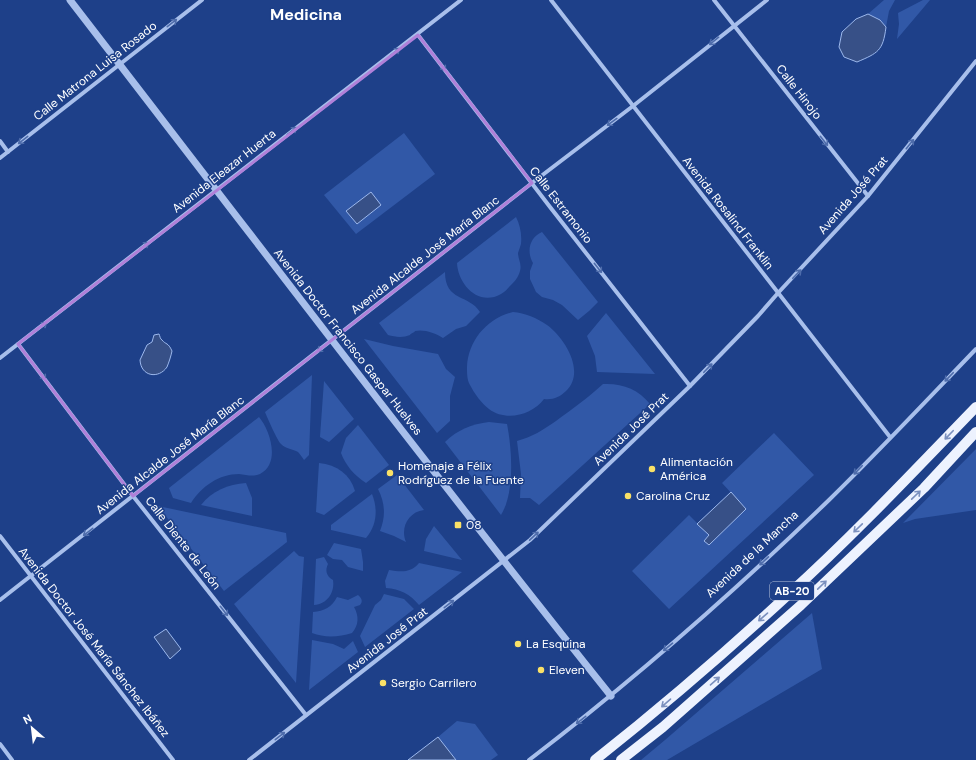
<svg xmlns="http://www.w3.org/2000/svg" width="976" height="760" viewBox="0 0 976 760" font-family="'DM Sans',sans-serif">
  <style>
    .green { fill: #3158a7 }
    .water { fill: #375087; stroke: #9cb8ed }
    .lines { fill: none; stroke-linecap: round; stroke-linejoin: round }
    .minor { stroke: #a8bfeb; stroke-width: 4 }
    .tertiary { stroke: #a8bfeb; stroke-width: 7 }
    .primary { stroke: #edf2fe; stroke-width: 10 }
    .oneway { stroke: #4e6cab }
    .oneway2 { stroke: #7b90be }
    .marked { fill: none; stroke: #b080d9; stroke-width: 3; stroke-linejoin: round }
    .poi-dot { fill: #fae167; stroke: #1e4089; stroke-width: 1.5 }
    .labels { text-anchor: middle; stroke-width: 3; stroke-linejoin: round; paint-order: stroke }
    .shield { fill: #1e4089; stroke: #bcc6dc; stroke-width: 1 }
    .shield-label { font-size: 11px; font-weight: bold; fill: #fff }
    .street-label { font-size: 12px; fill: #fff; stroke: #1e4089 }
    .poi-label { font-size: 12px; fill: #fff; stroke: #1e4089; text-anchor: start }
    .district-label { font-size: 16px; font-weight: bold; fill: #fff; stroke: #1e4089 }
  </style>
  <rect width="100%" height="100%" fill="#1e4089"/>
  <g class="green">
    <polygon points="884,0 895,0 889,11 886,27 880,20 868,14"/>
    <polygon points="923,0 930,0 897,39 899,24 898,13"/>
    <polygon points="404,133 435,174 356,234 324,195"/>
    <path d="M 516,217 C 520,225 522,234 521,244 C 520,247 519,250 518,253 C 518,259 522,264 520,271 C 518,278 515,281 510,286 C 507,289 505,292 501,294 C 478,307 458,284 457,263 Z"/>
    <path d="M 542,232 L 598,302 L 589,311 L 578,320 L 562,305 L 553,300 L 542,297 L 536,292 L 530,279 L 530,271 L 533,263 C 526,251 530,237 542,232 Z"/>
    <path d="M 445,272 C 445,302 469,294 480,312 L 466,326 L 456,329 L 443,338 C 435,333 424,329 415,331 C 415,332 410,334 410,335 C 403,338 395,337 388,335 L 379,323 Z"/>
    <path d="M 513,312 C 525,313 537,318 547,325 C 565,338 586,372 566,391 C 560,397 553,400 544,399 C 532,415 506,422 489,409 C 482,404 474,393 470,385 C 467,380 467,373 467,367 C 468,341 487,318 513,312 Z"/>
    <polygon points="606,313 655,374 597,372 595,356 587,336"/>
    <polygon points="364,339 393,346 438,354 446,369 455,377 450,396 450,421 437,433"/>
    <path d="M 312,375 L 309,455 L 304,460 C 302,457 300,454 298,452 C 293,449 286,449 281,444 C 278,442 267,417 265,412 Z"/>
    <polygon points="324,381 354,419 329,442 320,437"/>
    <path d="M 603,384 C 622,383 638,389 650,404 L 539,505 L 530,498 L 520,498 L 521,474 L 517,441 C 532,437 543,430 556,421 C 572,409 588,398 603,384 Z"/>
    <path d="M 259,417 C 270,430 281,463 260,474 C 253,477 247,475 239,474 C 219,474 202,486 191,503 L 173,498 L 169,488 Z"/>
    <path d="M 489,422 L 507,424 C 512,450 515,492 501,515 L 445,442 C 457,430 472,424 489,422 Z"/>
    <path d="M 358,425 L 389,465 L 366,483 C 354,475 346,466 341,453 L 346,438 Z"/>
    <polygon points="774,433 814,475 669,609 632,571 689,515 709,535 746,509 722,483"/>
    <polygon points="976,449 976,510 915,519 903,523"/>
    <path d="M 319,463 C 337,465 350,474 355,491 L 324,515 L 316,512 Z"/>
    <path d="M 397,475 L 424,510 C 408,512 400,528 406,542 L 394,536 L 380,531 C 386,516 385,503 378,489 Z"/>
    <path d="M 246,483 L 252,498 L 252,516 L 201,505 C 212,491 228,484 246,483 Z"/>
    <path d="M 372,494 C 378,509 377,525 366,538 L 331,530 L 331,525 Z"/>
    <polygon points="158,506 286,533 287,542 224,591"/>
    <polygon points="434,526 462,560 424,551 426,539"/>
    <polygon points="334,543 361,549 363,562 363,571 348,567 342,560 333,559 327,555"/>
    <polygon points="294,551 299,556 304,557 296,683 234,604"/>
    <path d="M 324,557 L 328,564 C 325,570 326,576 333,580 C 335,593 327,604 314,605 L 316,559 Z"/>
    <path d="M 419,563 L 462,572 L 419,605 C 410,594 400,589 386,588 L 385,581 L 389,570 C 401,572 411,573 419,563 Z"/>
    <polygon points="384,594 404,599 414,609 365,647 360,636 375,605 381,600"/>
    <path d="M 358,595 C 362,598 363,602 360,605 L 354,607 C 359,616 359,625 352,633 C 339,637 325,638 312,633 L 313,612 C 324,611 332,607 337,597 L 348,600 Z"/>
    <polygon points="812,613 822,669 667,760 641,760 665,740"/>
    <polygon points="312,640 333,644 344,649 353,641 358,652 309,690"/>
    <polygon points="457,721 475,724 498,755 491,760 456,760 438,737"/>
  </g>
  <g class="water">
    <path d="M 868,14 L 880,20 L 886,27 C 883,51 878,53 857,62 L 844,57 L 839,47 L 842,32 L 856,19 Z"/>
    <polygon points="371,192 381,205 357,224 346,211"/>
    <path d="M 159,334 C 160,336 160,339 162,340 C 166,345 168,342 172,351 C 171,356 169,362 167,367 C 159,379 141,377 140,360 L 147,345 L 152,342 L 154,335 Z"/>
    <polygon points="731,492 746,509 709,545 704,541 709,535 697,524"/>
    <polygon points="166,629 181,649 170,659 154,637"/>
    <polygon points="438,737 456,760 408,760"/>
  </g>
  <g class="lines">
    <g class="minor">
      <polyline points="551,0 890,437"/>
      <polyline points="714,0 868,196"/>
      <polyline points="418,35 550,207 690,386"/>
      <polyline points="0,141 8,152"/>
      <polyline points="0,158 202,0"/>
      <polyline points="18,344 133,496 306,715"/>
      <polyline points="0,358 461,0"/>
      <polyline points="0,536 173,760"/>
      <polyline points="0,600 532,183 633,106 767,0"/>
      <polyline points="0,744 12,760"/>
      <polyline points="249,760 530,540 690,386 758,316 778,293 868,196 976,61"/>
      <path d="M 529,760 C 634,680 734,592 829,500 C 879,451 927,400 976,349"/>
    </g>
    <path class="tertiary" d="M 70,0 C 249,232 427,466 611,696"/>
    <g class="primary">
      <path d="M 595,760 C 662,707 727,651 790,593 C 855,534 915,470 976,407"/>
      <polyline points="621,760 663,727 801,605 924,488 976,432"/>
    </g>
  </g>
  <defs><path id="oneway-shaft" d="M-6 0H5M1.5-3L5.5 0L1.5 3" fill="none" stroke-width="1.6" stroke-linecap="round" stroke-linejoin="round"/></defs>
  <g class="oneway">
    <use href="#oneway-shaft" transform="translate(172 23) rotate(-38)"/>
    <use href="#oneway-shaft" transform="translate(714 41) rotate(141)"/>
    <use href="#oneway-shaft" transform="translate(395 52) rotate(-38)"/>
    <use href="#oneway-shaft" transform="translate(442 66) rotate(52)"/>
    <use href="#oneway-shaft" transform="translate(612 122) rotate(144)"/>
    <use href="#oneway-shaft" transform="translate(292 131) rotate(-38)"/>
    <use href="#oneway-shaft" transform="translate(23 140) rotate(142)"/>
    <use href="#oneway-shaft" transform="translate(824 141) rotate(52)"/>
    <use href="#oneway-shaft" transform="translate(910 144) rotate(-51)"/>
    <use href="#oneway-shaft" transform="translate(144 246) rotate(-38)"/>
    <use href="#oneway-shaft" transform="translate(598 268) rotate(52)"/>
    <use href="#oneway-shaft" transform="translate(797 274) rotate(-46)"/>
    <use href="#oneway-shaft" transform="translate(42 326) rotate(-38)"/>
    <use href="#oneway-shaft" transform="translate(322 348) rotate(142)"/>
    <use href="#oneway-shaft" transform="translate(708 368) rotate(-46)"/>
    <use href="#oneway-shaft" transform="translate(42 375) rotate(53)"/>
    <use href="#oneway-shaft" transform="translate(949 377) rotate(134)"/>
    <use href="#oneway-shaft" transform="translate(858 470) rotate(134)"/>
    <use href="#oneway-shaft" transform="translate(88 532) rotate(142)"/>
    <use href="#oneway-shaft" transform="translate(534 536) rotate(-43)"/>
    <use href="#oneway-shaft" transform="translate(764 561) rotate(137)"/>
    <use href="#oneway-shaft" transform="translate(449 604) rotate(-38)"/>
    <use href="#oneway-shaft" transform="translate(224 611) rotate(52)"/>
    <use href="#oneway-shaft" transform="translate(668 647) rotate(140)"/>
    <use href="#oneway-shaft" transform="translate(581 720) rotate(142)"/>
    <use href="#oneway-shaft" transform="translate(280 736) rotate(-38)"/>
  </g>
  <g class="oneway2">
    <use href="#oneway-shaft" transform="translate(949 435) rotate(134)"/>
    <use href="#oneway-shaft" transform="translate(916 495) rotate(-44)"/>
    <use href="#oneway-shaft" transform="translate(858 528) rotate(136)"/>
    <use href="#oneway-shaft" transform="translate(822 585) rotate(-44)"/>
    <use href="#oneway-shaft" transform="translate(763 617) rotate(139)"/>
    <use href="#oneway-shaft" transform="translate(715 681) rotate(-41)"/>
    <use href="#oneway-shaft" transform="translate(666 703) rotate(139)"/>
  </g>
  <path class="marked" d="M 418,35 L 532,183 L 133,496 L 18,344 Z"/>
  <g class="poi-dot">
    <circle cx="652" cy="469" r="4"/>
    <circle cx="390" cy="473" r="4"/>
    <circle cx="628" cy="496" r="4"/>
    <rect x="454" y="521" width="8" height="8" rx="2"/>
    <circle cx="518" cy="644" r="4"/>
    <circle cx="541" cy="670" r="4"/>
    <circle cx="383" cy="683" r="4"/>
  </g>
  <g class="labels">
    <rect class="shield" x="770" y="582" width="44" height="18" rx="3"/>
    <g class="shield-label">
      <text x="792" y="595">AB-20</text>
    </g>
    <g class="street-label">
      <text transform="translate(95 71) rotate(-38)" y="4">Calle Matrona Luisa Rosado</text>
      <text transform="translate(799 92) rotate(52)" y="4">Calle Hinojo</text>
      <text transform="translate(224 171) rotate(-38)" y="4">Avenida Eleazar Huerta</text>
      <text transform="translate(853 195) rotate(-49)" y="4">Avenida José Prat</text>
      <text transform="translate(561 205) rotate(52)" y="4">Calle Estramonio</text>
      <text transform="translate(728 213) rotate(52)" y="4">Avenida Rosalind Franklin</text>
      <text transform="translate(425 255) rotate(-38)" y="4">Avenida Alcalde José María Blanc</text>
      <text transform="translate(348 342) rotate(52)" y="4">Avenida Doctor Francisco Gaspar Huelves</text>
      <text transform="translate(631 429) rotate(-44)" y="4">Avenida José Prat</text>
      <text transform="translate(170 455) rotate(-38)" y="4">Avenida Alcalde José María Blanc</text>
      <text transform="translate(183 543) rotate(52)" y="4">Calle Diente de León</text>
      <text transform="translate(752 554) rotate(-43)" y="4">Avenida de la Mancha</text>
      <text transform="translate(387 640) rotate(-38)" y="4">Avenida José Prat</text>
      <text transform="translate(94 642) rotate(52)" y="4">Avenida Doctor José María Sánchez Ibáñez</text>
    </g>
    <g class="poi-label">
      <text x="660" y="466">Alimentación<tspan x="660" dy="14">América</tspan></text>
      <text x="398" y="470">Homenaje a Félix<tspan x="398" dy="14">Rodríguez de la Fuente</tspan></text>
      <text x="636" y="500">Carolina Cruz</text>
      <text x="466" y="529">08</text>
      <text x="526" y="648">La Esquina</text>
      <text x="549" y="674">Eleven</text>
      <text x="391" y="687">Sergio Carrilero</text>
    </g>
    <g class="district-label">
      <text x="306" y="20">Medicina</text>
    </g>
  </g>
  <g transform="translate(32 728) rotate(332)" stroke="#1e4089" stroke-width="3" paint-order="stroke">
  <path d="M0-3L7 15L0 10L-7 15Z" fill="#ffffff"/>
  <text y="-6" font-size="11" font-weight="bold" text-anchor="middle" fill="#ffffff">N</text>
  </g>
</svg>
